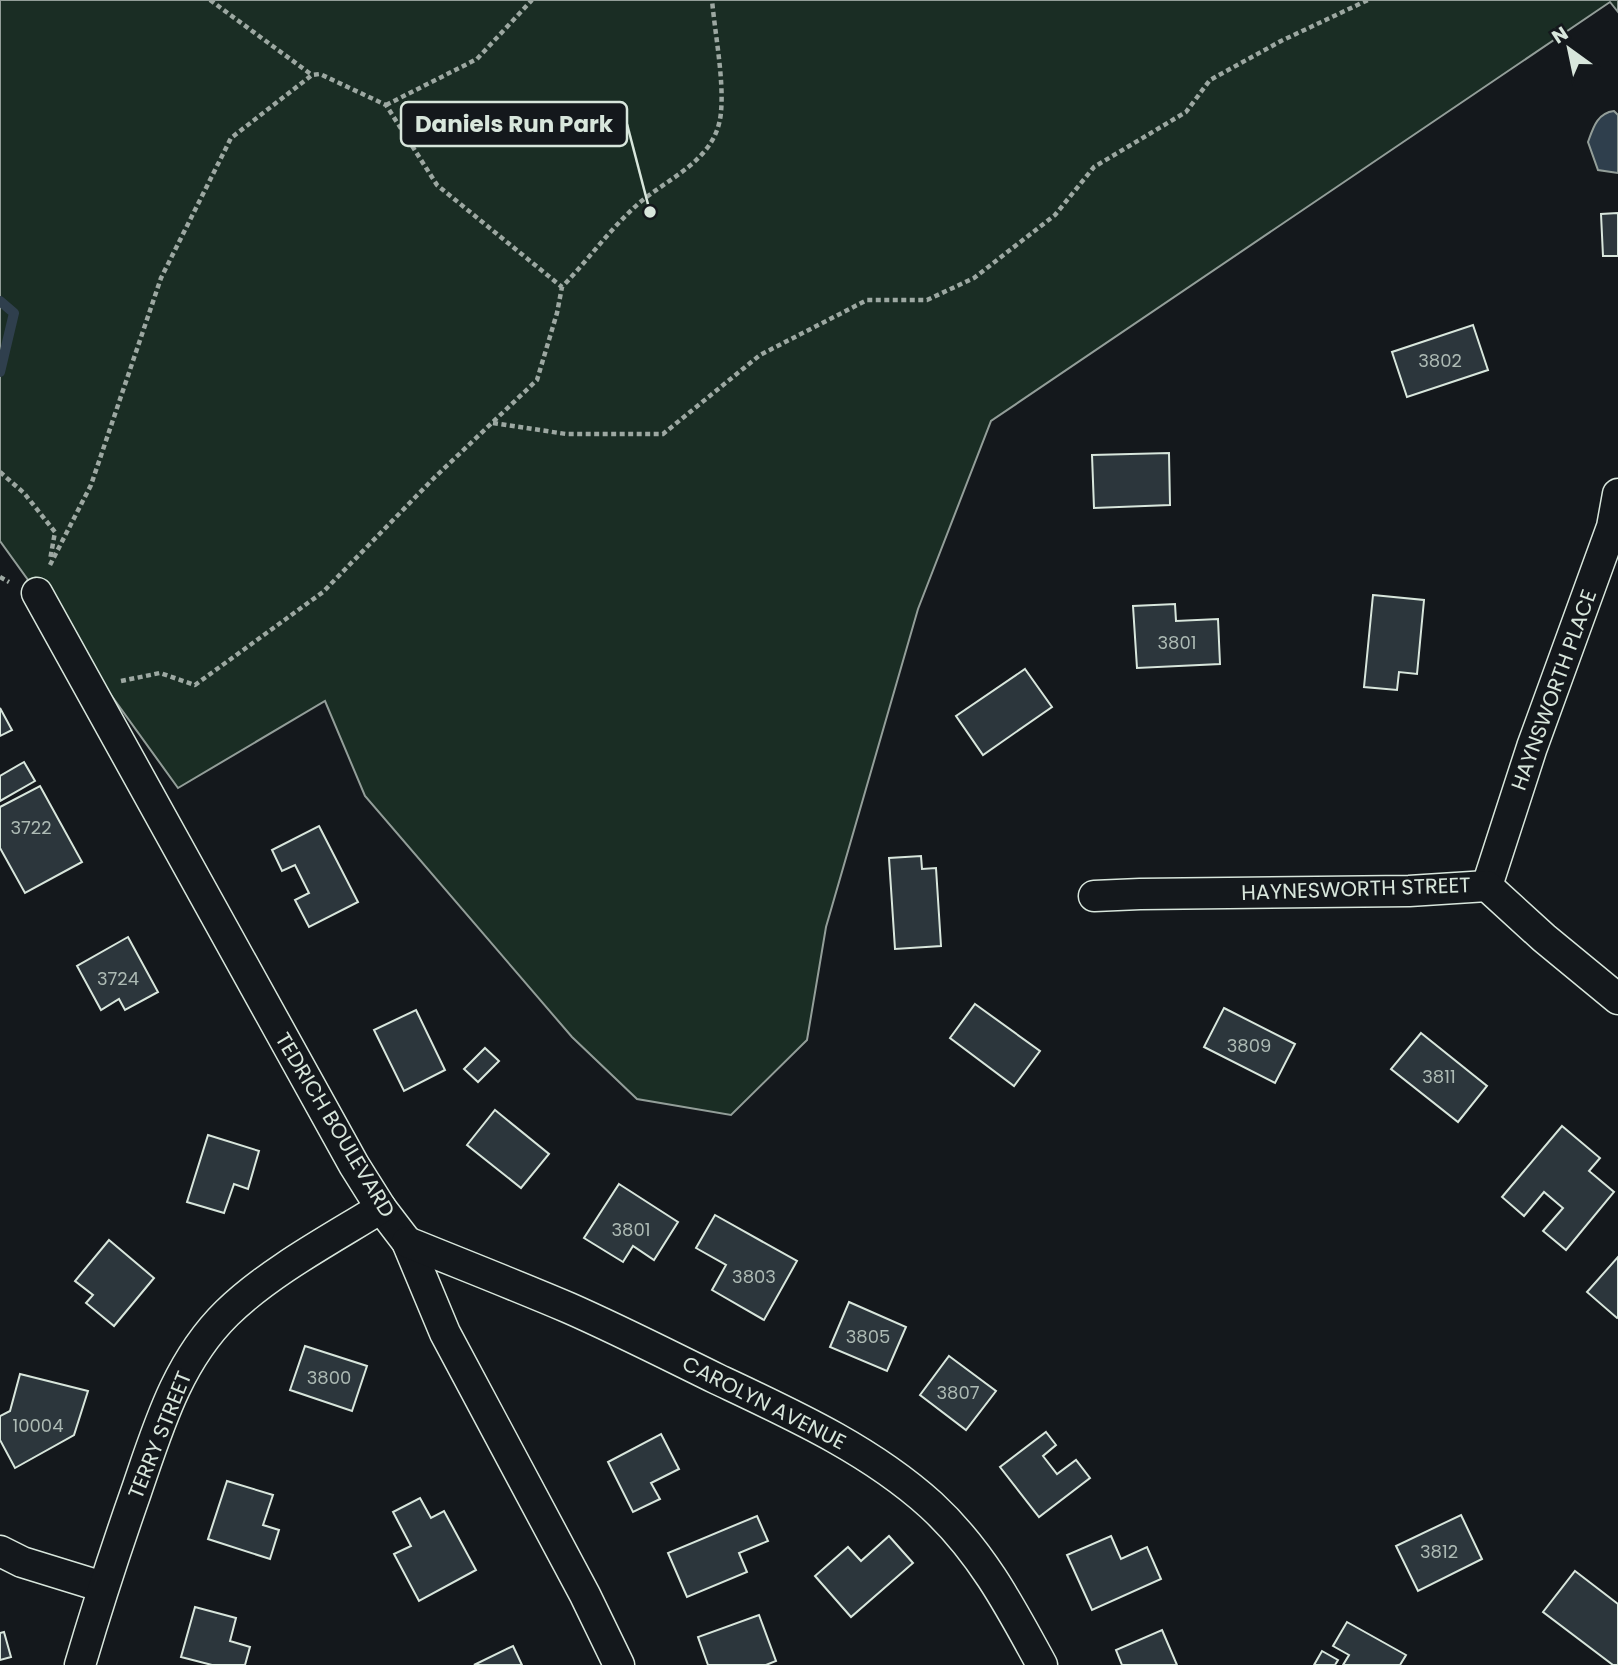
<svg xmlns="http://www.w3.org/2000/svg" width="1618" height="1665" viewBox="0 0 1618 1665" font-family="Poppins,sans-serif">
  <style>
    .green { fill: #1a2d24; stroke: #939e99; stroke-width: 2 }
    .water { fill: #2f3f4d; stroke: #939e99; stroke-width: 2 }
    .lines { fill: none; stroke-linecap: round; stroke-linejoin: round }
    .stream { stroke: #2f3f4d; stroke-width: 10 }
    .building { fill: #2c363c; stroke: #d8e6dc; stroke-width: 2 }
    .street-casing { stroke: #d8e6dc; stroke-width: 33 }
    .path { stroke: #9da8a2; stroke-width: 4.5; stroke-dasharray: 5 3.5; stroke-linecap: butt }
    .street { stroke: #14181c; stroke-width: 30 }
    .labels { text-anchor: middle; stroke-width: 5; stroke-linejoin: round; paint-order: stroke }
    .number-label { font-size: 18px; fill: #adbab4 }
    .street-label { font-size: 21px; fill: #d8e6dc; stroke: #14181c }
    .leader { fill: none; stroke: #d8e6dc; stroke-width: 2.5 }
    .callout-dot { fill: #d8e6dc; stroke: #14181c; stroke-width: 2.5 }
    .callout { fill: #14181c; stroke: #d8e6dc; stroke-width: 2.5 }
    .callout-label { font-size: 23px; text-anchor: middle; font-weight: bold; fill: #d8e6dc }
  </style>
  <rect width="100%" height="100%" fill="#14181c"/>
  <polygon class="green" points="0,0 1618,0 1618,12 1610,2 991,421 918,609 826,927 807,1040 731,1115 637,1099 572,1037 365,796 325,701 178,788 0,541"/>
  <path class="water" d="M 1614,111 L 1618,115 L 1618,173 L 1598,170 L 1588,142 C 1593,128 1597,113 1614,111 Z"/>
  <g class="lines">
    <polyline class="stream" points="0,301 14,313 0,372"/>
  </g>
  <g class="building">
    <polygon points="1618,213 1618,256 1603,256 1601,214"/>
    <polygon points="1473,325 1488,370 1407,397 1392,352"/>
    <polygon points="1169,453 1170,505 1094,508 1092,455"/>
    <polygon points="1373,595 1424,600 1417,674 1399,672 1397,690 1364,687"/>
    <polygon points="1175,604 1176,621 1218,619 1220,664 1137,668 1133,606"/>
    <polygon points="1025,669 1052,707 983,755 956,716"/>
    <polygon points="0,708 12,730 0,736"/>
    <polygon points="24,762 35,781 0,801 0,776"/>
    <polygon points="40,786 82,862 25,893 0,848 0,807"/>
    <polygon points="319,826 358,902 309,927 295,900 309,893 295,865 282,871 272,850"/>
    <polygon points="921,856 922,869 936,868 941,946 895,949 889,858"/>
    <polygon points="128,937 158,992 125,1010 119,999 101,1010 77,966"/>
    <polygon points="975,1004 1040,1051 1014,1086 950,1038"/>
    <polygon points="1224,1008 1295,1044 1275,1083 1204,1047"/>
    <polygon points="416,1010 445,1070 404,1091 374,1030"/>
    <polygon points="1421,1033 1487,1086 1458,1122 1391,1069"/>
    <polygon points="485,1048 499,1061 478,1082 464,1069"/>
    <polygon points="495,1110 549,1154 521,1188 467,1145"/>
    <polygon points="1562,1126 1600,1158 1589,1171 1614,1192 1566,1250 1543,1231 1563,1208 1544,1192 1524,1216 1502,1197"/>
    <polygon points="208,1135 259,1151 248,1189 234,1184 224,1213 187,1202"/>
    <polygon points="619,1184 678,1222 654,1260 633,1246 623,1262 584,1238"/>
    <polygon points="715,1215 797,1261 764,1320 712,1290 726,1265 696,1248"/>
    <polygon points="109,1240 154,1278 114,1326 86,1303 93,1295 75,1281"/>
    <polygon points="1618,1257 1618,1317 1617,1318 1587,1292"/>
    <polygon points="849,1302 906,1327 887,1371 830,1347"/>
    <polygon points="305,1346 367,1366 352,1411 290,1390"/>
    <polygon points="949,1356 996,1391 966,1430 920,1395"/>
    <polygon points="20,1374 88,1391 74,1435 15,1468 0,1440 0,1416 10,1411"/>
    <polygon points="1046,1432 1056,1445 1043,1456 1057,1474 1076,1460 1090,1478 1039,1517 1000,1467"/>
    <polygon points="661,1434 679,1469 651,1483 660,1499 633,1512 608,1462"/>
    <polygon points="227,1481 273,1495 263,1525 279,1530 270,1559 208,1539"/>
    <polygon points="420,1498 431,1518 444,1511 476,1570 419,1601 394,1554 411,1546 393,1512"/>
    <polygon points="1461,1515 1482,1559 1418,1591 1396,1546"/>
    <polygon points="757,1516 768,1541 739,1553 747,1572 687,1597 668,1553"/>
    <polygon points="889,1536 913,1563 851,1617 815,1576 848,1547 861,1561"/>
    <polygon points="1111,1536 1121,1559 1147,1547 1161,1579 1092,1610 1067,1555"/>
    <polygon points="1575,1571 1618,1604 1618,1665 1613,1665 1543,1612"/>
    <polygon points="195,1607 236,1618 230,1641 250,1647 245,1665 212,1665 181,1657"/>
    <polygon points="759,1615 776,1661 766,1665 708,1665 698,1637"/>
    <polygon points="1347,1622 1406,1655 1400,1665 1343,1665 1349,1655 1333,1646"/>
    <polygon points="1162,1630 1177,1665 1122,1665 1116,1650"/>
    <polygon points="4,1632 11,1657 0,1660 0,1633"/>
    <polygon points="513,1646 522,1665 474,1665"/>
    <polygon points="1322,1651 1338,1660 1335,1665 1314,1665"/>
  </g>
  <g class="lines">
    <g class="street-casing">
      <g id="street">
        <polyline points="37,593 354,1165 381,1208 407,1242 445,1333 585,1595 619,1665"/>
        <polyline points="1487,886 1532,747 1612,527 1618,494"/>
        <polyline points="1094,896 1140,894 1409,891 1487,886 1544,938 1618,999"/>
        <path d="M 407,1242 C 461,1264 515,1285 569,1308 C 619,1330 668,1355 717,1379 C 791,1414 869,1449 931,1505 C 981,1551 1010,1606 1042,1665"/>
        <polyline points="0,1551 22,1562 103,1587"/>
        <path d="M 80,1665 C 97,1607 116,1549 136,1492 C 158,1428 177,1362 227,1313 C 269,1272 331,1239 381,1208"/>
      </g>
    </g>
    <g class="path">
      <polyline points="210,0 312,75"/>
      <polyline points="386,105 477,59 532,0"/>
      <polyline points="493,423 566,434 663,434 760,355 867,300 927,300 974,278 1055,215 1094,167 1186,112 1210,80 1281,41 1368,0"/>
      <polyline points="0,472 24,493 55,532 50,560"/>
      <path d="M 50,565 L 91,485 L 161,278 L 231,138 L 312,75 L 320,74 L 386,105 L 437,185 L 562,287 C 588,260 610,229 638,204 C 669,177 717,160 721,112 C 724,79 715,34 712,0"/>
      <polyline points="0,577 9,582"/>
      <polyline points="121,681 160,673 195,685 323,592 434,478 537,380 557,313 562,287"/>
    </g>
    <use href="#street" class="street"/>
  </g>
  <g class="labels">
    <g class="number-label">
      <text x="1440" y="367">3802</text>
      <text x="1177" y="649">3801</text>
      <text x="31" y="834">3722</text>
      <text x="118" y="985">3724</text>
      <text x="1249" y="1052">3809</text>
      <text x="1439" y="1083">3811</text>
      <text x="631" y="1236">3801</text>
      <text x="754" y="1283">3803</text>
      <text x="868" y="1343">3805</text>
      <text x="329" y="1384">3800</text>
      <text x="958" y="1399">3807</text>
      <text x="38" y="1432">10004</text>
      <text x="1439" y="1558">3812</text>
    </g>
    <g class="street-label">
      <text transform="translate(1554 690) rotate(-70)" y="7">HAYNSWORTH PLACE</text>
      <text transform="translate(1356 889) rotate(-2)" y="7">HAYNESWORTH STREET</text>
      <text transform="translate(335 1125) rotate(59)" y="7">TEDRICH BOULEVARD</text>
      <text transform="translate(764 1403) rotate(27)" y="7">CAROLYN AVENUE</text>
      <text transform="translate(160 1435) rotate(-68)" y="7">TERRY STREET</text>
    </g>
  </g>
  <path class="leader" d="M650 212L627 124"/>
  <circle class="callout-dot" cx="650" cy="212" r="7"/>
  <rect class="callout" x="401" y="102" width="226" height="44" rx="7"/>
  <g class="callout-label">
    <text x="514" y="132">Daniels Run Park</text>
  </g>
  <g transform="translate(1569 49) rotate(327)" stroke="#14181c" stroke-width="5" paint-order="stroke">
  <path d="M0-5L12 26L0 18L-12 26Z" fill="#d8e6dc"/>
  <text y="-10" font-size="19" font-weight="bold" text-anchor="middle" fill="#d8e6dc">N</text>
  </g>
</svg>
